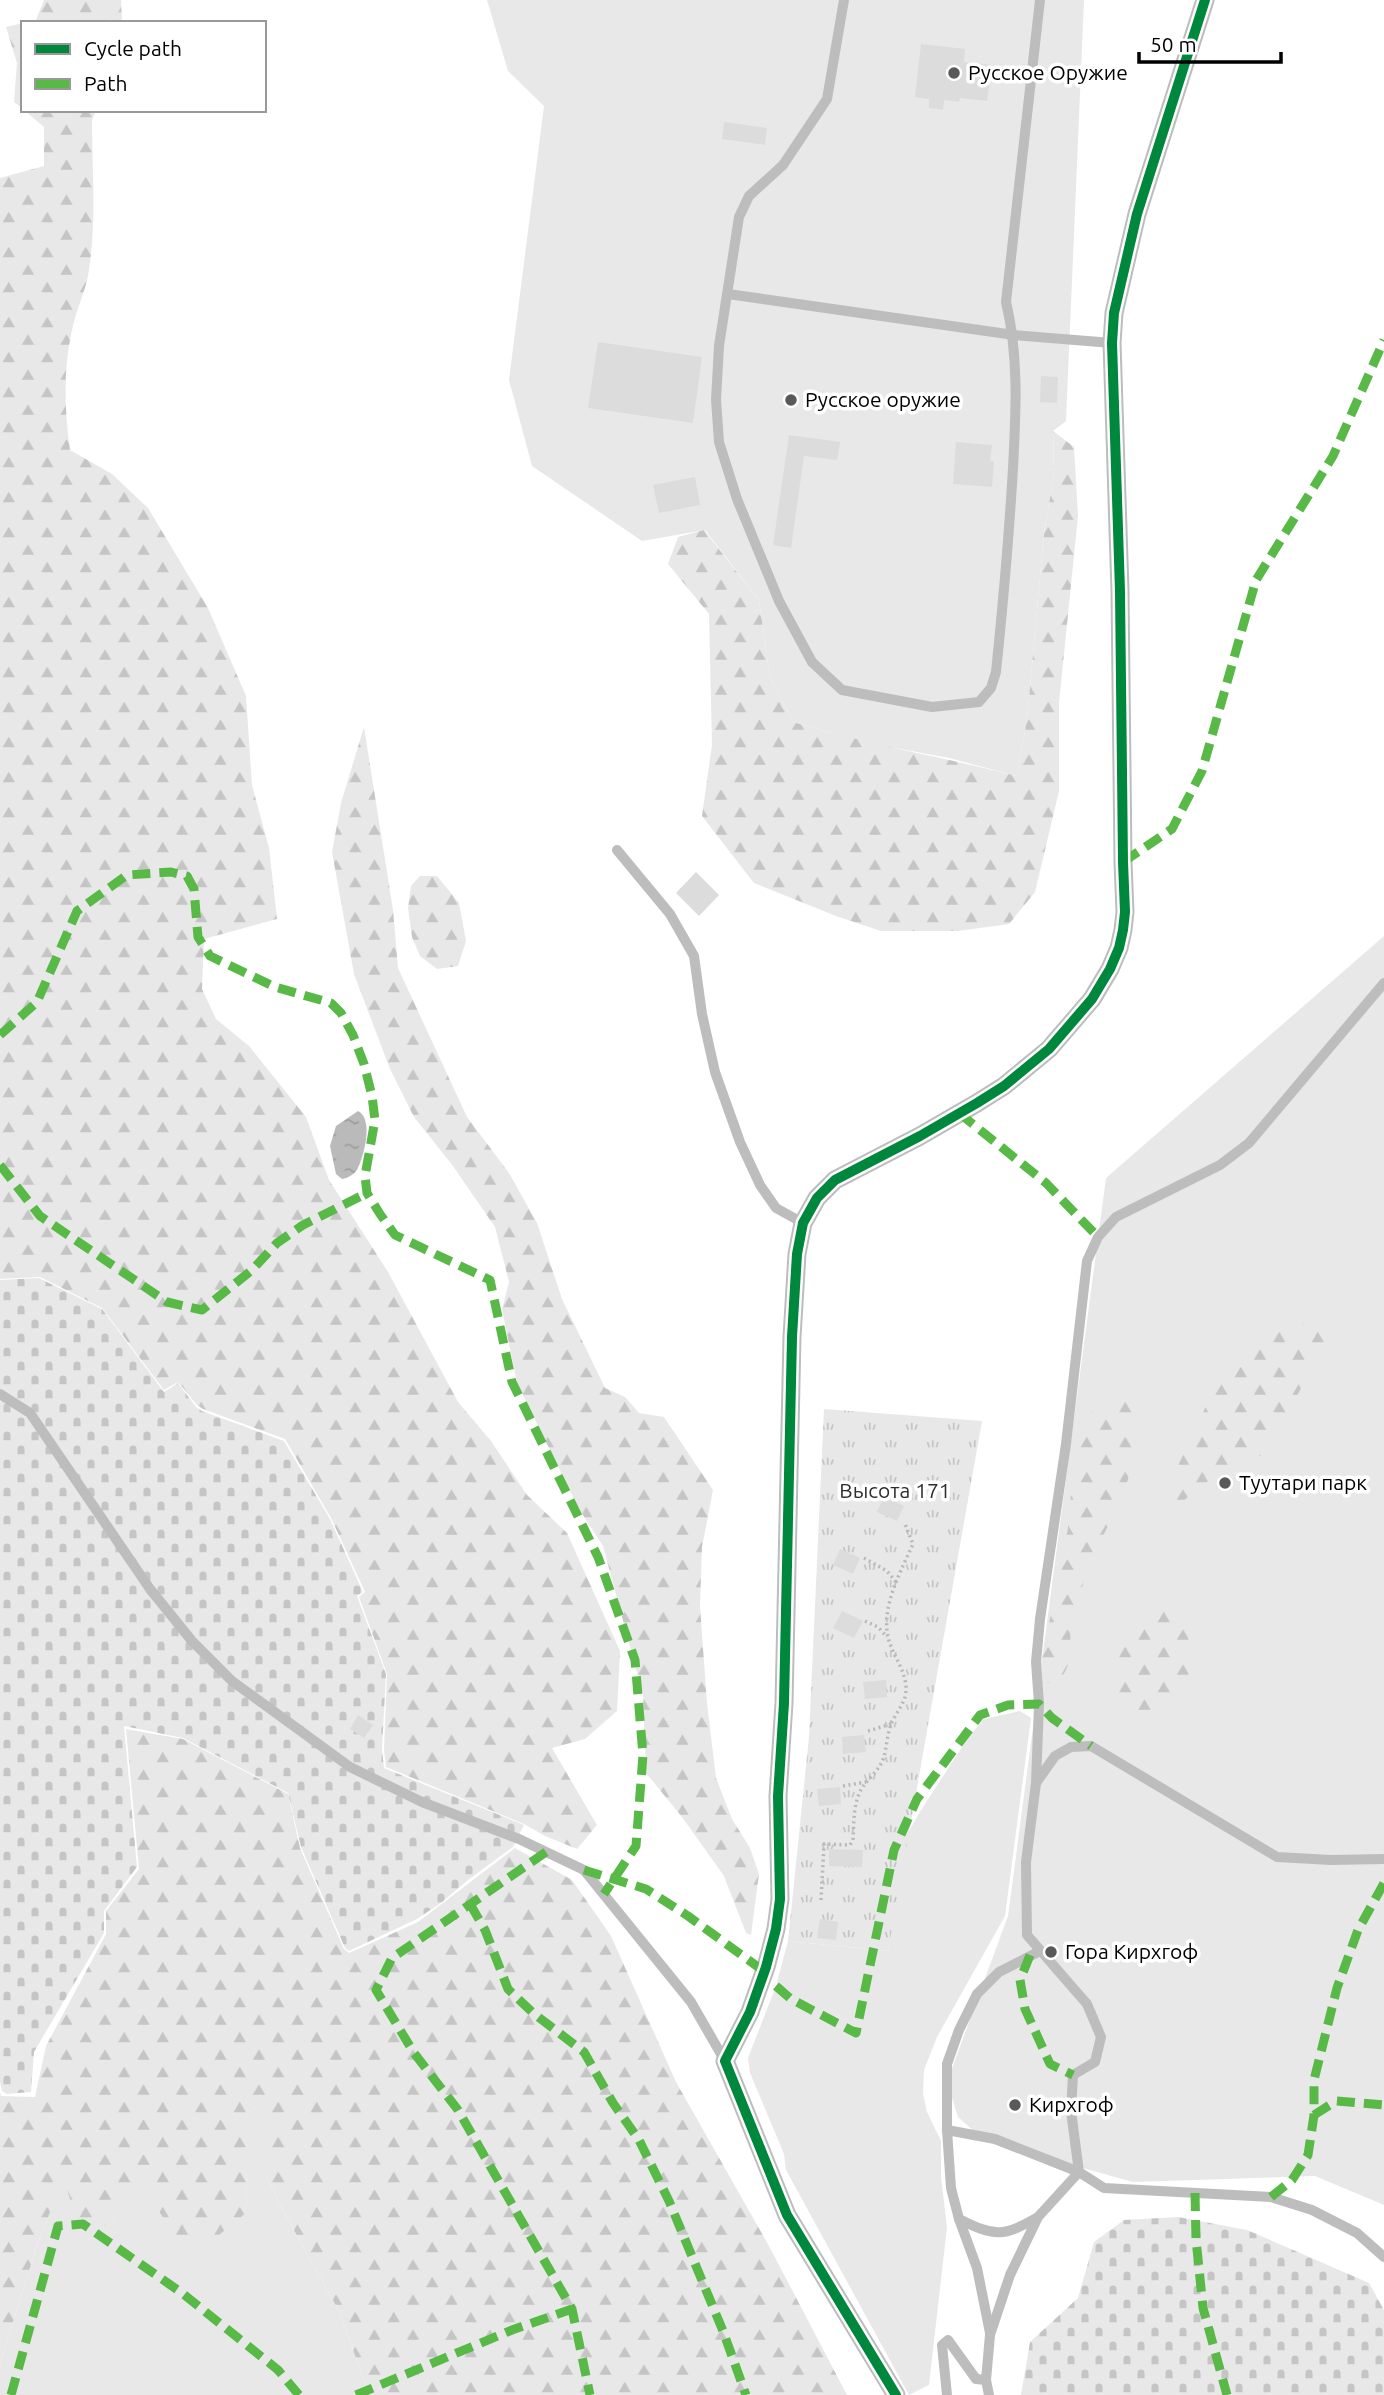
<svg xmlns="http://www.w3.org/2000/svg" width="1384" height="2395" viewBox="0 0 1384 2395" font-family="Ubuntu,sans-serif">
  <style>
    .grass { fill: #e8e8e8 }
    .forest { fill: url(#forest-firs) }
    .cemetery { fill: url(#cemetery-stones) }
    .park { fill: url(#park-tufts) }
    .water { fill: url(#water-ripples) }
    .building { fill: #dcdcdc }
    .lines { fill: none; stroke-linecap: round; stroke-linejoin: round }
    .path { stroke: #b8b8b8; stroke-width: 3.5; stroke-dasharray: 2 3.5; stroke-linecap: butt }
    .lane { stroke: #bdbdbd; stroke-width: 10 }
    .street { stroke: #bdbdbd; stroke-width: 19 }
    .quiet { stroke: #58b947; stroke-width: 9; stroke-dasharray: 18 9; stroke-linecap: butt }
    .cycleway-casing { stroke: #fff; stroke-width: 15 }
    .cycleway { stroke: #00873e; stroke-width: 10 }
    .poi-dot { fill: #595959; stroke: #fff; stroke-width: 2.5 }
    .labels { text-anchor: middle; stroke-width: 7; stroke-linejoin: round; paint-order: stroke }
    .poi-label { font-size: 21px; fill: #000; stroke: #fff; text-anchor: start }
    .park-label { font-size: 21px; fill: #2d2d2d; stroke: #fff }
  </style>
  <defs>
    <pattern id="forest-firs" width="22" height="20" patternUnits="userSpaceOnUse" patternTransform="scale(1.75)"><rect width="22" height="20" fill="#e8e8e8"/><path d="M5 1l3.5 6h-7zM16 11l3.5 6h-7z" fill="#c5c5c5"/></pattern>
    <pattern id="cemetery-stones" width="16" height="16" patternUnits="userSpaceOnUse" patternTransform="scale(1.75)"><rect width="16" height="16" fill="#e8e8e8"/><path d="M2 7V4a2 2 0 0 1 4 0v3zM10 15v-3a2 2 0 0 1 4 0v3z" fill="#c5c5c5"/></pattern>
    <pattern id="park-tufts" width="24" height="20" patternUnits="userSpaceOnUse" patternTransform="scale(1.75)"><rect width="24" height="20" fill="#e8e8e8"/><path d="M3 7l-1-3M5 7V3M7 7l1-3M15 17l-1-3M17 17v-4M19 17l1-3" fill="none" stroke="#c5c5c5"/></pattern>
    <pattern id="water-ripples" width="26" height="14" patternUnits="userSpaceOnUse" patternTransform="scale(1.75)"><rect width="26" height="14" fill="#bababa"/><path d="M2 4q2-2 4 0t4 0M15 11q2-2 4 0t4 0" fill="none" stroke="#9e9e9e"/></pattern>
  </defs>
  <rect width="100%" height="100%" fill="#fff"/>
  <g class="grass">
    <polygon points="487,0 1084,0 1066,421 1053,431 1054,474 1044,533 1027,719 1017,776 949,758 863,742 793,722 770,678 759,600 705,530 642,541 532,466 509,380 544,106 508,71"/>
    <polygon points="1384,936 1384,2205 1315,2176 1133,2182 985,2141 958,2117 947,2082 1008,1916 1106,1178"/>
    <polygon points="1020,1711 1031,1718 1005,1916 937,2037 924,2070 923,2094 927,2112 941,2141 941,2177 947,2227 929,2385 909,2395 786,2170 784,2154 750,2073 748,2058 776,1986 788,1941 888,1951 902,1844 919,1813 970,1735 984,1719"/>
    <polygon points="245,2101 266,2118 266,2175 281,2207 340,2313 369,2395 0,2395 0,2364 37,2245 63,2178 109,2226 138,2180 178,2238 247,2212"/>
  </g>
  <g class="forest">
    <polygon points="44,0 121,0 122,23 24,23 36,20"/>
    <polygon points="23,23 23,109 14,102 17,63 6,27"/>
    <path d="M 24,110 L 96,110 L 92,120 C 92,171 97,225 88,276 C 85,291 78,306 74,322 C 63,364 64,407 70,450 L 112,474 L 148,508 L 208,608 L 246,696 L 252,785 L 269,848 L 277,919 L 204,939 L 202,989 L 216,1019 L 249,1046 L 306,1117 L 329,1180 L 388,1272 L 458,1402 L 491,1441 L 527,1495 L 567,1533 L 620,1651 L 617,1711 L 585,1739 L 552,1748 L 597,1825 L 577,1849 L 545,1836 L 524,1824 L 386,1767 L 384,1750 L 387,1674 L 359,1597 L 365,1592 L 331,1518 L 285,1439 L 203,1409 L 197,1405 L 178,1382 L 164,1390 L 102,1308 L 40,1277 L 0,1279 L 0,178 L 44,166 L 44,127 Z"/>
    <path d="M 1053,431 L 1074,447 L 1078,516 L 1059,703 L 1059,791 L 1035,892 L 1009,924 L 958,931 L 881,931 L 836,916 L 754,883 L 702,816 L 712,745 L 709,614 L 668,564 L 678,537 L 704,530 L 759,600 L 770,678 L 793,722 C 867,744 942,757 1017,776 L 1027,719 L 1044,533 L 1054,474 Z"/>
    <polygon points="364,727 393,910 398,968 467,1117 509,1173 537,1223 562,1299 605,1388 625,1397 639,1413 664,1417 713,1490 702,1547 700,1606 707,1703 716,1778 732,1819 750,1848 759,1874 751,1935 746,1933 724,1876 682,1817 646,1773 643,1695 603,1546 579,1509 517,1383 502,1309 509,1282 495,1227 453,1166 414,1117 390,1069 354,974 332,852 341,803"/>
    <polygon points="420,876 437,876 459,903 466,941 458,966 437,969 420,956 412,937 408,908 411,886"/>
    <polygon points="1328,1321 1323,1347 1266,1454 1229,1465 1174,1508 1175,1472 1208,1402 1259,1327 1294,1326"/>
    <path d="M 1121,1398 L 1140,1402 C 1139,1434 1134,1466 1122,1497 C 1115,1515 1104,1532 1096,1550 C 1086,1573 1078,1598 1072,1622 C 1067,1645 1077,1671 1052,1684 L 1045,1682 L 1041,1664 L 1068,1528 L 1076,1437 L 1095,1407 Z"/>
    <path d="M 1155,1601 L 1173,1603 C 1189,1630 1197,1656 1185,1686 L 1173,1689 L 1162,1704 L 1142,1719 L 1132,1719 C 1104,1697 1113,1656 1128,1629 C 1133,1618 1146,1610 1155,1601 Z"/>
    <polygon points="126,1729 183,1739 288,1794 300,1848 344,1949 349,1953 418,1922 515,1848 572,1880 611,1936 676,2082 769,2246 847,2395 369,2395 340,2313 281,2207 266,2175 266,2118 246,2102 247,2212 209,2243 178,2239 138,2181 109,2226 78,2221 63,2179 37,2245 0,2364 0,2092 1,2096 35,2097 46,2046 106,1934 106,1911 139,1869"/>
  </g>
  <g class="cemetery">
    <polygon points="39,1278 102,1309 164,1392 178,1383 196,1407 202,1411 284,1441 330,1519 363,1592 357,1596 386,1674 382,1749 384,1768 524,1825 513,1847 468,1880 441,1903 417,1919 349,1951 345,1948 301,1847 288,1793 183,1738 124,1726 137,1867 104,1911 104,1933 34,2052 31,2092 7,2094 2,2091 0,2082 0,1280"/>
    <polygon points="1178,2217 1247,2230 1369,2283 1384,2310 1384,2395 1021,2395 1030,2342 1078,2298 1094,2242 1124,2220"/>
  </g>
  <polygon class="park" points="824,1409 982,1421 888,1951 788,1941 809,1737"/>
  <path class="water" d="M 358,1111 C 374,1119 364,1156 357,1170 C 353,1175 348,1178 342,1179 L 336,1174 L 330,1146 L 336,1126 Z"/>
  <g class="building">
    <polygon points="921,44 965,49 964,62 992,65 987,101 960,98 959,102 944,100 943,110 929,108 929,99 915,97"/>
    <polygon points="724,122 767,128 765,145 722,139"/>
    <polygon points="598,342 702,357 693,423 588,408"/>
    <polygon points="1041,376 1058,377 1057,403 1040,402"/>
    <polygon points="789,435 840,442 837,460 804,456 791,548 773,545"/>
    <polygon points="956,442 992,445 990,461 994,462 992,487 953,484"/>
    <polygon points="695,477 700,505 659,513 653,485"/>
    <polygon points="696,872 719,895 699,916 676,893"/>
    <polygon points="884,1496 904,1506 897,1521 877,1512"/>
    <polygon points="840,1549 860,1558 853,1574 833,1565"/>
    <polygon points="842,1611 863,1621 854,1638 833,1628"/>
    <polygon points="886,1680 887,1697 865,1699 863,1682"/>
    <polygon points="358,1715 373,1725 364,1738 350,1729"/>
    <polygon points="864,1735 866,1752 843,1754 842,1737"/>
    <polygon points="840,1787 841,1804 819,1806 817,1789"/>
    <polygon points="829,1849 863,1850 862,1867 829,1866"/>
    <polygon points="820,1919 838,1922 836,1940 817,1938"/>
  </g>
  <g class="lines">
    <g class="path">
      <polyline points="864,1558 887,1571 896,1582"/>
      <polyline points="865,1621 878,1627 887,1637"/>
      <polyline points="868,1731 891,1724"/>
      <polyline points="843,1786 866,1782"/>
      <path d="M 821,1900 L 824,1844 L 850,1845 L 853,1840 C 854,1822 853,1803 862,1788 C 868,1779 877,1772 882,1762 C 887,1751 886,1737 891,1725 C 894,1716 902,1707 905,1697 C 911,1673 889,1654 887,1631 C 884,1601 901,1571 913,1544 L 905,1524"/>
    </g>
    <g class="lane">
      <path d="M 844,0 L 827,99 L 783,165 L 749,196 L 739,217 L 719,346 L 716,400 L 719,442 L 737,499 L 779,601 L 812,662 L 842,690 L 932,707 L 979,702 L 991,688 L 996,672 C 1003,604 1009,536 1013,468 C 1016,412 1019,357 1006,302 L 1040,0"/>
      <polyline points="728,294 1014,335 1112,343"/>
      <polyline points="617,850 670,914 694,956 702,1014 715,1072 740,1142 760,1185 776,1208 803,1223"/>
      <polyline points="0,1394 30,1413 150,1589 192,1641 232,1681 350,1767 422,1802 519,1839 584,1870 691,2002 725,2061"/>
      <polyline points="1036,1783 1039,1704 1036,1662 1040,1619 1066,1444 1087,1261 1098,1237 1116,1217 1220,1165 1249,1143 1384,983"/>
      <polyline points="1384,1859 1331,1860 1277,1857 1091,1746 1071,1747 1055,1756 1036,1783 1026,1862 1027,1935 1087,2004 1101,2037 1095,2062 1073,2075 1071,2111 1079,2172 1104,2188 1271,2197 1312,2210 1357,2233 1384,2257"/>
      <polyline points="947,2130 947,2064 959,2030 977,1994 999,1972 1040,1951"/>
      <polyline points="959,2219 977,2268 990,2333"/>
      <polyline points="947,2395 942,2345 948,2340 976,2379 986,2380"/>
      <path d="M 989,2395 L 986,2380 L 990,2335 L 1010,2275 L 1038,2217 L 1079,2172 L 995,2139 L 947,2130 L 951,2188 L 959,2219 C 995,2237 1003,2237 1038,2217"/>
    </g>
    <polyline class="street" points="896,2395 787,2215 725,2061 750,2012 766,1967 776,1929 780,1899 778,1796 784,1703 792,1337 797,1254 803,1223 817,1198 835,1180 920,1136 977,1103 1004,1086 1049,1049 1092,999 1110,969 1119,948 1123,930 1125,912 1123,862 1120,591 1112,343 1114,313 1137,214 1205,0"/>
    <g class="quiet">
      <polyline points="1123,862 1172,829 1202,771 1256,580 1333,456 1384,340"/>
      <polyline points="0,1035 37,1002 77,911 127,875 171,872 187,876 194,889 198,937 210,956 275,987 331,1003 341,1013 353,1035 364,1064 372,1096 375,1120 365,1176 367,1193 380,1214 395,1235 490,1280 512,1382 598,1557 635,1660 643,1755 636,1846 604,1894"/>
      <polyline points="959,1113 1046,1183 1098,1237"/>
      <polyline points="0,1165 40,1216 167,1302 202,1310 252,1270 277,1243 303,1225 367,1193"/>
      <polyline points="546,1852 392,1958 376,1990 414,2053 458,2110 572,2309 590,2395"/>
      <polyline points="584,1870 646,1889 688,1916 765,1972"/>
      <polyline points="470,1904 485,1930 508,1989 533,2013 584,2052 613,2103 639,2140 669,2201 723,2331 746,2395"/>
      <polyline points="1030,1955 1020,1980 1025,2009 1050,2064 1073,2075"/>
      <polyline points="776,1986 791,1999 856,2033 894,1850 917,1799 980,1715 1008,1705 1039,1704 1052,1718 1091,1746"/>
      <polyline points="1314,2115 1336,2101 1384,2105"/>
      <polyline points="1195,2193 1196,2239 1203,2308 1227,2395"/>
      <polyline points="1271,2197 1292,2180 1308,2155 1314,2115 1314,2080 1337,1988 1358,1930 1384,1883"/>
      <polyline points="11,2395 58,2226 83,2224 182,2293 278,2370 299,2395"/>
      <polyline points="356,2395 512,2330 572,2309"/>
    </g>
    <g class="cycleway-casing">
      <polyline id="cycleway" points="896,2395 787,2215 725,2061 750,2012 766,1967 776,1929 780,1899 778,1796 784,1703 792,1337 797,1254 803,1223 817,1198 835,1180 920,1136 977,1103 1004,1086 1049,1049 1092,999 1110,969 1119,948 1123,930 1125,912 1123,862 1120,591 1112,343 1114,313 1137,214 1205,0"/>
    </g>
    <use href="#cycleway" class="cycleway"/>
  </g>
  <g class="poi-dot">
    <circle cx="954" cy="73" r="7"/>
    <circle cx="791" cy="400" r="7"/>
    <circle cx="1225" cy="1483" r="7"/>
    <circle cx="1051" cy="1952" r="7"/>
    <circle cx="1015" cy="2105" r="7"/>
  </g>
  <g class="labels">
    <g class="poi-label">
      <text x="968" y="80">Русское Оружие</text>
      <text x="805" y="407">Русское оружие</text>
      <text x="1239" y="1490">Туутари парк</text>
      <text x="1065" y="1959">Гора Кирхгоф</text>
      <text x="1029" y="2112">Кирхгоф</text>
    </g>
    <g class="park-label">
      <text x="895" y="1498">Высота 171</text>
    </g>
  </g>
  <rect x="21" y="21" width="245" height="91" fill="#ffffff" stroke="#999999" stroke-width="2"/>
  <rect x="35" y="44" width="35" height="10" fill="#00873e" stroke="#999999" stroke-width="2"/>
  <text x="84" y="56" font-size="21" fill="#000000">Cycle path</text>
  <rect x="35" y="79" width="35" height="10" fill="#58b947" stroke="#999999" stroke-width="2"/>
  <text x="84" y="91" font-size="21" fill="#000000">Path</text>
  <path d="M1139 52v10h142v-10" fill="none" stroke="#000000" stroke-width="3.5"/>
  <text x="1150" y="52" font-size="21" fill="#000000" stroke="#ffffff" stroke-width="5" paint-order="stroke">50 m</text>
</svg>
